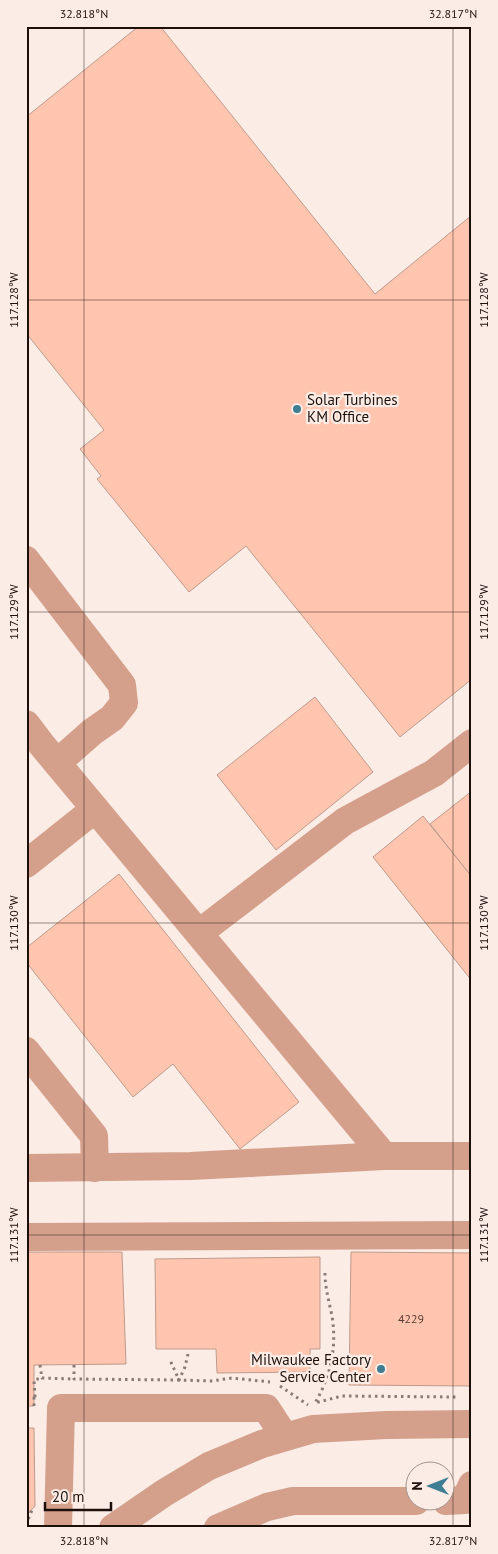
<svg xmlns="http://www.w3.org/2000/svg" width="498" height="1554" viewBox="0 0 498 1554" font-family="'PT Sans',sans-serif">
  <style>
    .building { fill: #ffc5ae; stroke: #be9a8c }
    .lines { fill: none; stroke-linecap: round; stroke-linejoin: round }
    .path { stroke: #897b76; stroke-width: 3; stroke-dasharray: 2.5 4; stroke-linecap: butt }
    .minor { stroke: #d4a08c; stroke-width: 28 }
    .ticks { fill: none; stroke: #1d100b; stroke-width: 1; stroke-opacity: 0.45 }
    .poi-dot { fill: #3e7d92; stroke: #fcece6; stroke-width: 2 }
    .labels { text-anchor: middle; stroke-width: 4.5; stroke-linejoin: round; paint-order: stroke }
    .number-label { font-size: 12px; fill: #563d34 }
    .poi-label { font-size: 15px; fill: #1d100b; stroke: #fcece6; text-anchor: start }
    .neatline { fill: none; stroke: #1d100b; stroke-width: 2 }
    .ticks-label { font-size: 12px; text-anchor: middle; fill: #1d100b }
  </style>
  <rect width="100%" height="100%" fill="#fcece6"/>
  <g class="building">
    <polygon points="139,26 160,26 375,294 472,215 472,679 400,737 246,546 189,592 97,479 101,476 80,449 104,430 26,333 26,117"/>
    <polygon points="315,697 373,772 276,850 217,775"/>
    <polygon points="472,791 472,877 430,824"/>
    <polygon points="423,816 472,877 472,981 373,857"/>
    <polygon points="119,874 299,1102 240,1149 173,1064 133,1097 26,962 26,948"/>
    <polygon points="26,1252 122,1252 126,1364 34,1365 34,1406 26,1406"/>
    <polygon points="351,1252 472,1253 472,1386 349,1385"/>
    <polygon points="320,1257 320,1349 310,1349 310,1372 217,1373 216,1349 156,1349 155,1259"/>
    <polygon points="26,1428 34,1428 35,1506 26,1516"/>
  </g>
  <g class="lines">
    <g class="path">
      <path d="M 325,1273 C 325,1288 329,1301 332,1316 C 337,1346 331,1376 315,1403 L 342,1396 L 456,1397"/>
      <polyline points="188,1354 185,1367 179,1380 211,1381 232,1378 270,1382"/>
      <polyline points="40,1365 42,1378 74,1379"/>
      <polyline points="74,1365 74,1379 179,1380 170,1360"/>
      <polyline points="280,1386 308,1405"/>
      <polyline points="34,1397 34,1409"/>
      <polyline points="35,1397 34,1380 42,1378"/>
      <polyline points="26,1525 32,1510"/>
    </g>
    <g class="minor">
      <polyline points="26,560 122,685 124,703 112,718 92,732 57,763"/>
      <polyline points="26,724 42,745 384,1156"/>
      <polyline points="26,864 95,809"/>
      <polyline points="199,933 345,821 434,773 472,743"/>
      <polyline points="26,1051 94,1136 95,1168"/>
      <polyline points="26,1168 191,1166 384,1156 472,1156"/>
      <polyline points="26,1237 472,1235"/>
      <polyline points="446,1501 465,1500 472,1485"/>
      <polyline points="58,1528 61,1408 266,1408 285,1437"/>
      <polyline points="113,1528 164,1493 209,1466 262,1444 313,1429 386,1425 472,1424"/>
      <polyline points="218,1528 267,1507 293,1501 416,1501"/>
    </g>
  </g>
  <path class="ticks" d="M 84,26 L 84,1528M 453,26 L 453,1528M 26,300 L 472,300M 26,612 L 472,612M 26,923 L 472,923M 26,1235 L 472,1235"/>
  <g class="poi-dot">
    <circle cx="297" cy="409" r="5"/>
    <circle cx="381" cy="1369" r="5"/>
  </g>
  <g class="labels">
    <g class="number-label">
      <text x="411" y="1323">4229</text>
    </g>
    <g class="poi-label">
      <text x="307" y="405">Solar Turbines<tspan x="307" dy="17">KM Office</tspan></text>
      <text x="371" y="1365" text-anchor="end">Milwaukee Factory<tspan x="371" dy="17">Service Center</tspan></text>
    </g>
  </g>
  <rect width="498" height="1554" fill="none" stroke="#fcece6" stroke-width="55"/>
  <g transform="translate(430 1486) rotate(270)"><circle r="24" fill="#fcece6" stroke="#a3948e"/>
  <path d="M0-4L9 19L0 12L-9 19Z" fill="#3e7d92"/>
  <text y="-8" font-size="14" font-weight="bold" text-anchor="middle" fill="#1d100b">N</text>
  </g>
  <path d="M45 1502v8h66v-8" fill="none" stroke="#1d100b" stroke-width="2.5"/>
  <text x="52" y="1502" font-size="15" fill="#1d100b" stroke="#fcece6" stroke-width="4" paint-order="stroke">20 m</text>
  <rect x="28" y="28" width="442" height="1498" class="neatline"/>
  <g class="ticks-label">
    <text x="84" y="18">32.818°N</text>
    <text x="453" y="18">32.817°N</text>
    <text transform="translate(484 300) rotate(-90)" y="4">117.128°W</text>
    <text transform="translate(14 300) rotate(-90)" y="4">117.128°W</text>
    <text transform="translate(484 612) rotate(-90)" y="4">117.129°W</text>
    <text transform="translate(14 612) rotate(-90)" y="4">117.129°W</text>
    <text transform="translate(484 923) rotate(-90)" y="4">117.130°W</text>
    <text transform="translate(14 923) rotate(-90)" y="4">117.130°W</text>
    <text transform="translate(14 1235) rotate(-90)" y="4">117.131°W</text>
    <text transform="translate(484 1235) rotate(-90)" y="4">117.131°W</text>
    <text x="84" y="1545">32.818°N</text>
    <text x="453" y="1545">32.817°N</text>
  </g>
</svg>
